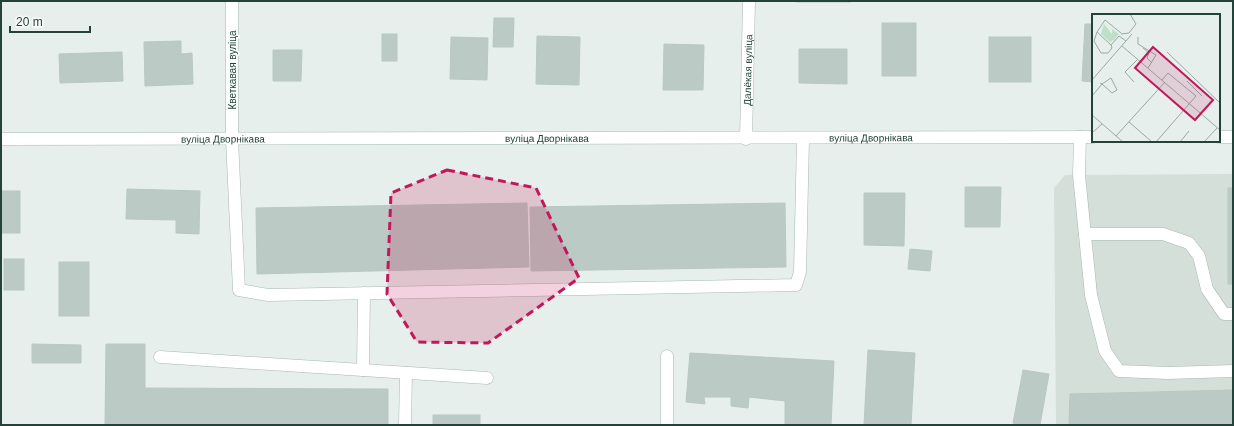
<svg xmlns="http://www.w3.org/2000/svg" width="1234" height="426" viewBox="0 0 1234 426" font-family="Helvetica,sans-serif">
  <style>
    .built { fill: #d4dfda }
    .building { fill: #bbcac4; stroke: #b8c9c2 }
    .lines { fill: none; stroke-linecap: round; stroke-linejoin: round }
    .lane-casing { stroke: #a8b8b2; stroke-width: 13 }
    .street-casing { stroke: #a8b8b2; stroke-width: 13 }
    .secondary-casing { stroke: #a4bbb3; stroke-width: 13 }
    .lane { stroke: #fff; stroke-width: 12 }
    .street { stroke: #fff; stroke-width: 12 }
    .secondary { stroke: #fff; stroke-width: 12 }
    .marked { fill: #c2185b; fill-opacity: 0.2; stroke: #c2185b; stroke-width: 3; stroke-dasharray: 8 5; stroke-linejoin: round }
    .labels { text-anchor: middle; stroke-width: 3.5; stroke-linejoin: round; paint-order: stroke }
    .street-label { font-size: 10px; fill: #24423a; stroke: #f7fbf9 }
    .inset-road { fill: none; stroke: #98aaa4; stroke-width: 1 }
    .view { fill: #c2185b; fill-opacity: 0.15; stroke: #c2185b; stroke-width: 2 }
    .inset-edge { fill: none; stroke: #24423a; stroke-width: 2 }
  </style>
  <rect width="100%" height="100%" fill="#e6efeb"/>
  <polygon class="built" points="1233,174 1233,425 1056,425 1054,188 1065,175"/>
  <g class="building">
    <rect x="797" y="1" width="53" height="1"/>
    <polygon points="494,18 514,18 513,47 493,47"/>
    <rect x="882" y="23" width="34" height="53"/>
    <polygon points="1085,24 1093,24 1093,82 1082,81"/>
    <rect x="382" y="34" width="15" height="27"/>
    <polygon points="537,36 580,37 579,85 536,84"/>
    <polygon points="451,37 488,38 487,80 450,79"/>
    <rect x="989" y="37" width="42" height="45"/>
    <polygon points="181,41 181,54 192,53 193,84 145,86 144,42"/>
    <polygon points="664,44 704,45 703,90 663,90"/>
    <polygon points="799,49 847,49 847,84 799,83"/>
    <polygon points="273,50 302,50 301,81 273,81"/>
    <polygon points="122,52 123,81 60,83 59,54"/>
    <polygon points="965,187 1001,187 1000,227 965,227"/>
    <rect x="1228" y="188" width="5" height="96"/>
    <polygon points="127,189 200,191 199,234 176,233 176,220 126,219"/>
    <rect x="1" y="191" width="19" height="42"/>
    <polygon points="864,193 905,193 904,246 864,245"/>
    <polygon points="527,203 529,267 257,274 256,208"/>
    <polygon points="785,203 786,267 531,271 530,207"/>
    <polygon points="910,249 932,251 930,271 908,269"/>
    <rect x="4" y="259" width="20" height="31"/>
    <rect x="59" y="262" width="30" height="54"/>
    <polygon points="32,344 81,345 81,363 32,363"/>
    <polygon points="106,344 145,344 145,388 388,389 388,425 105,425"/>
    <polygon points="868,350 915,353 911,425 864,425"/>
    <polygon points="690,353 834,361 831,425 785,425 785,401 749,397 748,408 731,406 731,397 704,397 705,404 686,402"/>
    <polygon points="1023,370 1049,374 1040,425 1023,425 1013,423"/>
    <polygon points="1233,390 1233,425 1069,425 1070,394"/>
    <rect x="433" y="415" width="47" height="10"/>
  </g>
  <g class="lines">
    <g class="lane-casing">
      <g id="lane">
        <polyline points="1080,137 1079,175 1091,295 1105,351 1119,371 1168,373 1233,371"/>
        <polyline points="232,139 239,290 268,295 796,285 800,272 803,139"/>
        <polyline points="1085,234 1163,234 1189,243 1199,256 1207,289 1224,314 1233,314"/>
        <polyline points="160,357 487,378"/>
        <polyline points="363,370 364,293"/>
        <polyline points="405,425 406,373"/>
        <polyline points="667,425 667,356"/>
      </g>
    </g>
    <g class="street-casing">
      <g id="street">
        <polyline points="232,139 232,1"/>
        <path id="s1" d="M 746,139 L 749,1"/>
      </g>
    </g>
    <g class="secondary-casing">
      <g id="secondary">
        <polyline points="1219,137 1233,137"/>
        <path id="s2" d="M 1,139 L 1093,137"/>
      </g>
    </g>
    <use href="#lane" class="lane"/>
    <use href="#street" class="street"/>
    <use href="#secondary" class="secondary"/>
  </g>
  <path class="marked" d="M 447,170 L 536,188 L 579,278 L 488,343 L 417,342 L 387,294 L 391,193 Z"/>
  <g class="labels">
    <g class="street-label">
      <text transform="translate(232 70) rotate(-90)" y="4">Кветкавая вуліца</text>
      <text dy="4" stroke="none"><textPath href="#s1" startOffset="69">Далёкая вуліца</textPath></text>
      <text dy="4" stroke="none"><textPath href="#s2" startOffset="870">вуліца Дворнікава</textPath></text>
      <text dy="4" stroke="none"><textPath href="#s2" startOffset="222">вуліца Дворнікава</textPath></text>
      <text dy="4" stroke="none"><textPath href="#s2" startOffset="546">вуліца Дворнікава</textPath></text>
    </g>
  </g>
  <g transform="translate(1092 14)">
    <rect width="128" height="128" fill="#e6efeb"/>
    <path d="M 12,10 L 20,20 L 20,15 L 27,20 L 22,26 L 18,28 L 9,20 Z" fill="#bfe0c8"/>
    <path class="inset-road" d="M 5,18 L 2,27 L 9,39 L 16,39 L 20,34 L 19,31M 29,19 L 13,6 L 5,18 L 19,31 L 27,22 L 34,27M 29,20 L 37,19 L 44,10 L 38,0M 46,23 L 46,30 L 64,41 L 56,54M 30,32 L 128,116M 51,34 L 57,39 L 55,44 L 60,49M 75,38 L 128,89M 0,66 L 40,20M 95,67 L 110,82M 42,68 L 33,58 L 46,45M 0,82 L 10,70 L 19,64 L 25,76 L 20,79 L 10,70 L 8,69M 0,101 L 31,128M 37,108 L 60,128M 0,119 L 10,110M 24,122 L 73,68M 64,128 L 104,82 L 76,59 L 70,66M 88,128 L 97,117M 112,128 L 125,114"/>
    <path class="view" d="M 61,33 L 121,86 L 103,106 L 43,54 Z"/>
    <rect width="128" height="128" class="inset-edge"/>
  </g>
  <rect width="1234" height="426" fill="none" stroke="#24423a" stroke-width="4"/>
  <path d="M10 26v6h80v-6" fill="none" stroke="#24423a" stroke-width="2"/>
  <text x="16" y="26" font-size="12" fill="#24423a" stroke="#f7fbf9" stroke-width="3" paint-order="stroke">20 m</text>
</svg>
